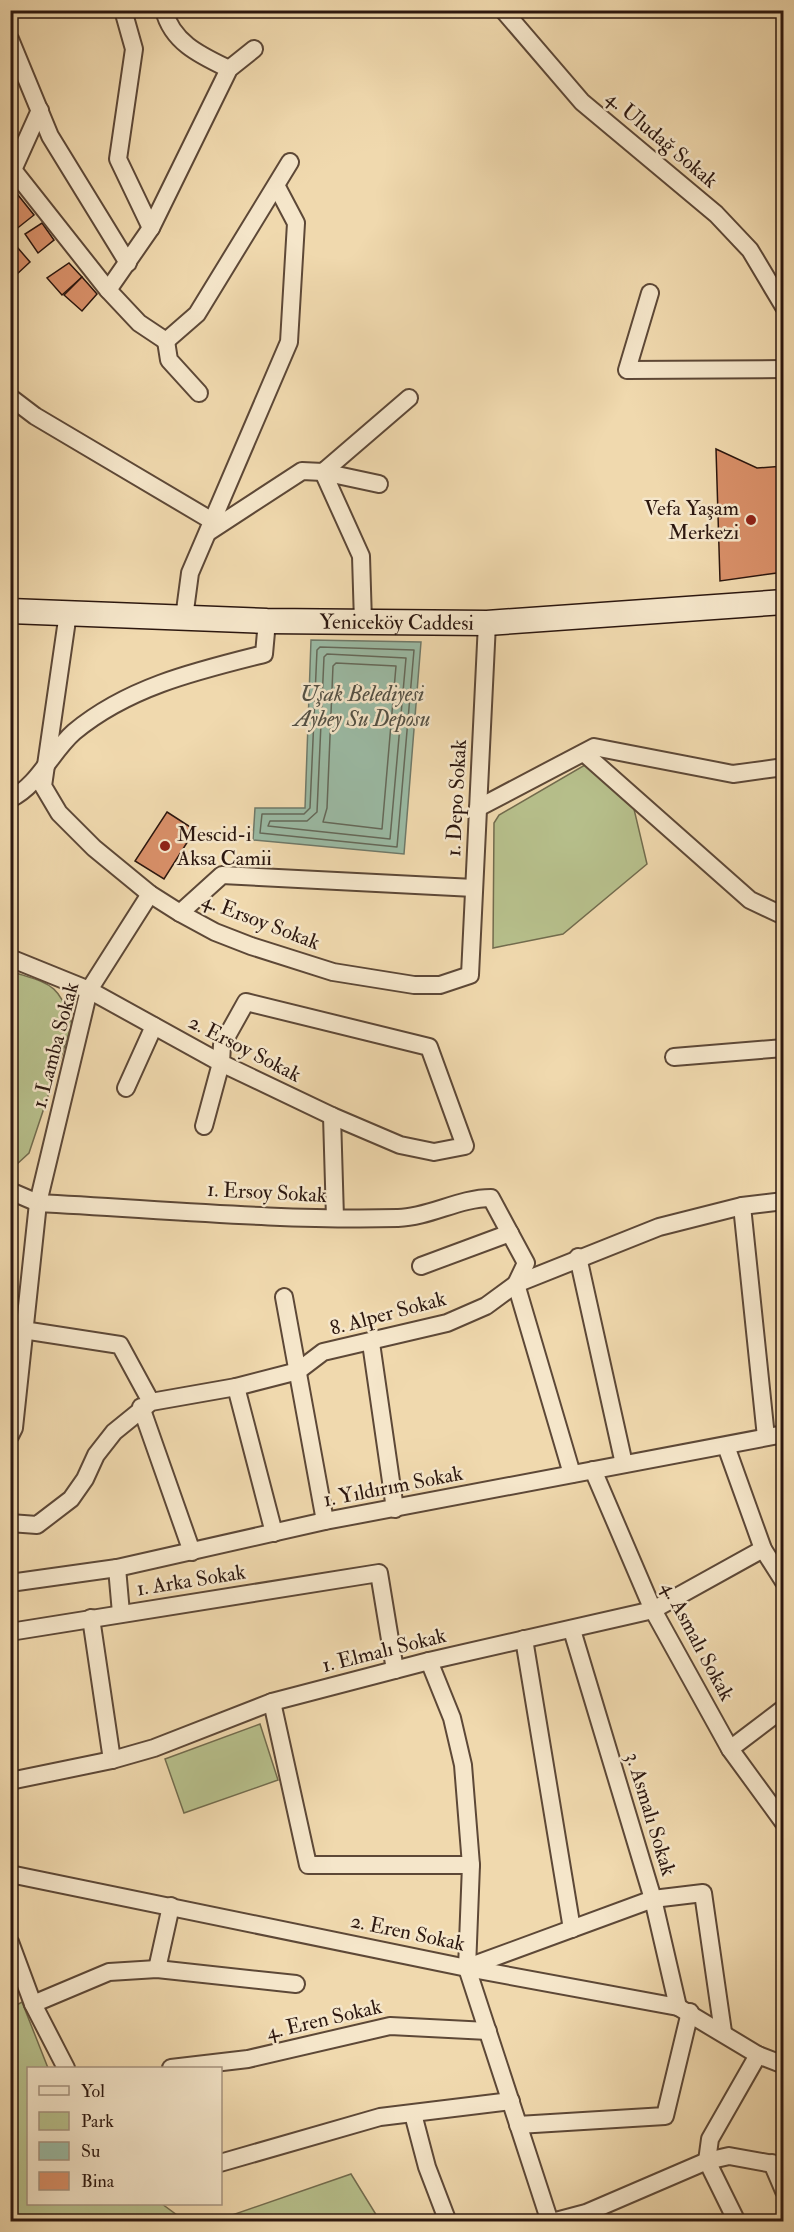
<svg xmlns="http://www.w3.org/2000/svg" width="794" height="2232" viewBox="0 0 794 2232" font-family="'IM FELL Double Pica',serif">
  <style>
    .green { fill: #b7c08c; stroke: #726c4e; stroke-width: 1.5 }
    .water { fill: #9bbba5; stroke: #6f7969; stroke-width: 1.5 }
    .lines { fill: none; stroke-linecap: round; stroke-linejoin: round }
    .shore { stroke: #64695a; stroke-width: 1.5 }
    .building { fill: #d99069; stroke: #2c170f; stroke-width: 1.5 }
    .street-casing { stroke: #5d4837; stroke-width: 20 }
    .secondary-casing { stroke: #2c170f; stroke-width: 27 }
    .street { stroke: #f5e6ca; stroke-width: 16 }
    .secondary { stroke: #f5e6ca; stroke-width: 24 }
    .poi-dot { fill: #8f2418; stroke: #f5e6ca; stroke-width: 2 }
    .labels { text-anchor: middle; stroke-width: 5; stroke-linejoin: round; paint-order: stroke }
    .street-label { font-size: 21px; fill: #2c170f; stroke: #f5e6ca }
    .poi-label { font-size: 21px; fill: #2c170f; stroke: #f5e6ca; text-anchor: end }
    .water-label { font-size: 22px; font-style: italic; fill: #535044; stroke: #f5e6ca }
  </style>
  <rect width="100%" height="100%" fill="#f0d9ae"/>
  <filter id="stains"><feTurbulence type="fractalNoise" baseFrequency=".00333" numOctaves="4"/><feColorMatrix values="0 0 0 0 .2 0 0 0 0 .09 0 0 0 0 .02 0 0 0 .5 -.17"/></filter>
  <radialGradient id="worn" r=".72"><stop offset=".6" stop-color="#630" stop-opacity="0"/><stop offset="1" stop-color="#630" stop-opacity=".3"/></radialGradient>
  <g class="green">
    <polygon points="590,762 634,809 647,864 563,934 493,948 494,823 499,815"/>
    <path d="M 10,971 C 49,984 59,982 72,1024 L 29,1153 L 16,1165 L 10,1163 Z"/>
    <polygon points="260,1724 278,1780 184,1813 165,1759"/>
    <polygon points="22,2002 48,2068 28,2068 28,2204 162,2204 185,2221 11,2221 11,2008"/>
    <polygon points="351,2174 380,2221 215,2221"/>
  </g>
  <polygon class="water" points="311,640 421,642 404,854 253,840 255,808 305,808"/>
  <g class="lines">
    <g class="shore">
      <polygon points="320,647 414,650 397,847 260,833 262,814 304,814 310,808 317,650"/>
      <polygon points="327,654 406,658 390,839 268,826 270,821 307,821 317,812 324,657"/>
      <polygon points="336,663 396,666 382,829 323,822 327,808 333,666"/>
    </g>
  </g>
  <g class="building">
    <polygon points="18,195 34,215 10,234 10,200"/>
    <polygon points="42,223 54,240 38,253 25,234"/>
    <polygon points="11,240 30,262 16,275 10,268"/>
    <polygon points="69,263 82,277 62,295 47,278"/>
    <polygon points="82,277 97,294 82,311 64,295"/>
    <polygon points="716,449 757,468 784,466 784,572 720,581"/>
    <polygon points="167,812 195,830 164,879 135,861"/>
  </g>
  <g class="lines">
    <g class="street-casing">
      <g id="street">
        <polyline points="123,10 134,49 118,159 151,228"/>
        <path d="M 164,10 C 172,43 202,56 229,69"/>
        <polyline points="503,10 582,102 716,214 750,250 784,307"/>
        <polyline points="10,39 50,136 128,263"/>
        <polyline points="10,166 108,290 139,323 166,341"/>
        <polyline points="10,169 13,170 40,110"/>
        <polyline points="108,290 151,228 229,69 254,49"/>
        <polyline points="650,293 627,370 784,369"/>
        <polyline points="166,341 197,314 290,162"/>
        <polyline points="166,341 169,360 199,393"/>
        <polyline points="10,397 35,416 214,522"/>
        <polyline points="323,472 361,556 363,622"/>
        <polyline points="323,472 379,484"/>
        <polyline points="210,531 302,471 323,472 409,398"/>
        <polyline points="68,613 43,786 59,813 94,848 150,894 180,913 215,932 251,946 333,972 414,985 440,985 470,975 487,623"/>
        <polyline points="184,618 190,573 289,342 296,223 277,187"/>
        <polyline points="584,753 750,900 784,916"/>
        <path d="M 10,799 C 39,785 51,752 74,732 C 128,687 196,671 264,654 L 267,621"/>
        <polyline points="478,808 594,747 733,774 784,767"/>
        <polyline points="180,913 222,875 474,888"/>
        <polyline points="10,958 89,990 221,1063 332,1116 400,1145 434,1152 465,1146 429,1047 246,1002 222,1045 221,1063 204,1126"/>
        <polyline points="674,1057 784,1048"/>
        <polyline points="126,1088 154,1026"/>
        <polyline points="332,1116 335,1218"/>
        <path d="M 10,1191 L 38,1203 C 157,1209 278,1221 398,1218 C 430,1217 459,1198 491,1198 L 526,1263 L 516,1284 L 572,1474"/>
        <polyline points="742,1206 766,1437"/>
        <polyline points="578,1257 624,1464"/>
        <polyline points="421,1266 510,1233"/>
        <polyline points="284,1297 325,1521"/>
        <polyline points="23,1330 120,1345 151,1402"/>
        <polyline points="371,1343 395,1509"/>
        <polyline points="236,1387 274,1533"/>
        <polyline points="141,1407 192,1552"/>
        <polyline points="10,1436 14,1428 38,1203 89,990 150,894"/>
        <polyline points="726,1446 763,1549 784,1582"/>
        <polyline points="593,1470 653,1610 730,1749 784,1823"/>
        <polyline points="10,1523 37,1525 71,1499 85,1479 96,1455 114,1432 151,1402 236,1387 298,1371 323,1352 447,1323 486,1306 516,1284 659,1227 742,1206 784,1201"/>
        <polyline points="117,1568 121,1613"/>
        <polyline points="10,1583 117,1568 325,1521 784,1434"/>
        <polyline points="91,1618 112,1760"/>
        <polyline points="572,1630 653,1899 703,1893 723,2032"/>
        <polyline points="10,1632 379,1573 395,1670"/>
        <polyline points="524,1639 572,1929"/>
        <polyline points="429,1661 452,1718 463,1765 471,1865 467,1968 550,2222"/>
        <polyline points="272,1702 308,1865 471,1865"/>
        <polyline points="730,1749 784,1708"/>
        <polyline points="10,1781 112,1760 154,1748 272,1702 429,1661 653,1610 763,1549"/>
        <polyline points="10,1874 467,1968 678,2007 758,2055 784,2065"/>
        <polyline points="10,1942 33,2004 66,2068"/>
        <polyline points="468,1967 653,1899 678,2007"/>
        <polyline points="157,1969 171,1906"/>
        <polyline points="33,2004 109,1972 157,1969 296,1984"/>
        <polyline points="171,2068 248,2059 390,2026 488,2031"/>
        <polyline points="413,2114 427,2167 448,2222"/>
        <polyline points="518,2125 665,2116 690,2012"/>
        <polyline points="220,2163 380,2117 511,2101"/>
        <polyline points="772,2163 784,2191"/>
        <polyline points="552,2222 586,2213 707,2161 729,2156 784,2166"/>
        <polyline points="737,2222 707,2161 710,2139 758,2055"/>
      </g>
    </g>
    <g class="secondary-casing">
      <g id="secondary">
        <path id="s1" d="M 10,611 L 267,621 L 487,623 L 784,602"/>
      </g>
    </g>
    <use href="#street" class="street"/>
    <use href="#secondary" class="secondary"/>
  </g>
  <g class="poi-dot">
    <circle cx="751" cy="520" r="6"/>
    <circle cx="165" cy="846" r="6"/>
  </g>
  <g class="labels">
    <g class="street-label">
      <text transform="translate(662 139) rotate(40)" y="7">4. Uludağ Sokak</text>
      <text dy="7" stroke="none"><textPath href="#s1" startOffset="387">Yeniceköy Caddesi</textPath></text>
      <text transform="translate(456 798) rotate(-87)" y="7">1. Depo Sokak</text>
      <text transform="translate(261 921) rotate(21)" y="7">4. Ersoy Sokak</text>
      <text transform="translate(55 1045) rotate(-75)" y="7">1. Lamba Sokak</text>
      <text transform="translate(245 1048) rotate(27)" y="7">2. Ersoy Sokak</text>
      <text transform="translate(267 1192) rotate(3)" y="7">1. Ersoy Sokak</text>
      <text transform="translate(388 1313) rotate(-15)" y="7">8. Alper Sokak</text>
      <text transform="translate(393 1486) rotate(-11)" y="7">1. Yıldırım Sokak</text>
      <text transform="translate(191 1580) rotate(-9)" y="7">1. Arka Sokak</text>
      <text transform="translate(698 1641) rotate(62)" y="7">4. Asmalı Sokak</text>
      <text transform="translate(384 1650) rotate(-14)" y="7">1. Elmalı Sokak</text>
      <text transform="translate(651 1814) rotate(73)" y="7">3. Asmalı Sokak</text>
      <text transform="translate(408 1932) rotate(12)" y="7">2. Eren Sokak</text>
      <text transform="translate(324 2019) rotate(-13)" y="7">4. Eren Sokak</text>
    </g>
    <g class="poi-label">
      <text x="739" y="515">Vefa Yaşam<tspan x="739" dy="24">Merkezi</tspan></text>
      <text x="177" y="841" text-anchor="start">Mescid-i<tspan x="177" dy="24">Aksa Camii</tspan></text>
    </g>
    <g class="water-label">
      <text x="362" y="701">Uşak Belediyesi<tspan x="362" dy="25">Aybey Su Deposu</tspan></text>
    </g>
  </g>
  <rect width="794" height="2232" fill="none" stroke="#f0d9ae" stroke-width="36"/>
  <rect x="12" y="12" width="770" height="2208" fill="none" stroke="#2c170f" stroke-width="3"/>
  <rect x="18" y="18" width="758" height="2196" fill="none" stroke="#2c170f" stroke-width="1.5"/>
  <rect x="27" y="2067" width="195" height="138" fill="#f5e6ca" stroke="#a5937f" stroke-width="1.5"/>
  <rect x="39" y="2086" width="30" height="9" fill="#f5e6ca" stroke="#a5937f" stroke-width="1.5"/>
  <text x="81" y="2097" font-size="18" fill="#2c170f">Yol</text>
  <rect x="39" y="2112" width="30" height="18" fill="#b7c08c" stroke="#a5937f" stroke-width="1.5"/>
  <text x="81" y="2127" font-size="18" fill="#2c170f">Park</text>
  <rect x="39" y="2142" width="30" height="18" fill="#9bbba5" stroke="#a5937f" stroke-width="1.5"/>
  <text x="81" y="2157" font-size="18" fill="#2c170f">Su</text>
  <rect x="39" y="2172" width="30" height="18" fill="#d99069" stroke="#a5937f" stroke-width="1.5"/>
  <text x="81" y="2187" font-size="18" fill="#2c170f">Bina</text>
  <rect width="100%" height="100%" filter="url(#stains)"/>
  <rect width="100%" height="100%" fill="url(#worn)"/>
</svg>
